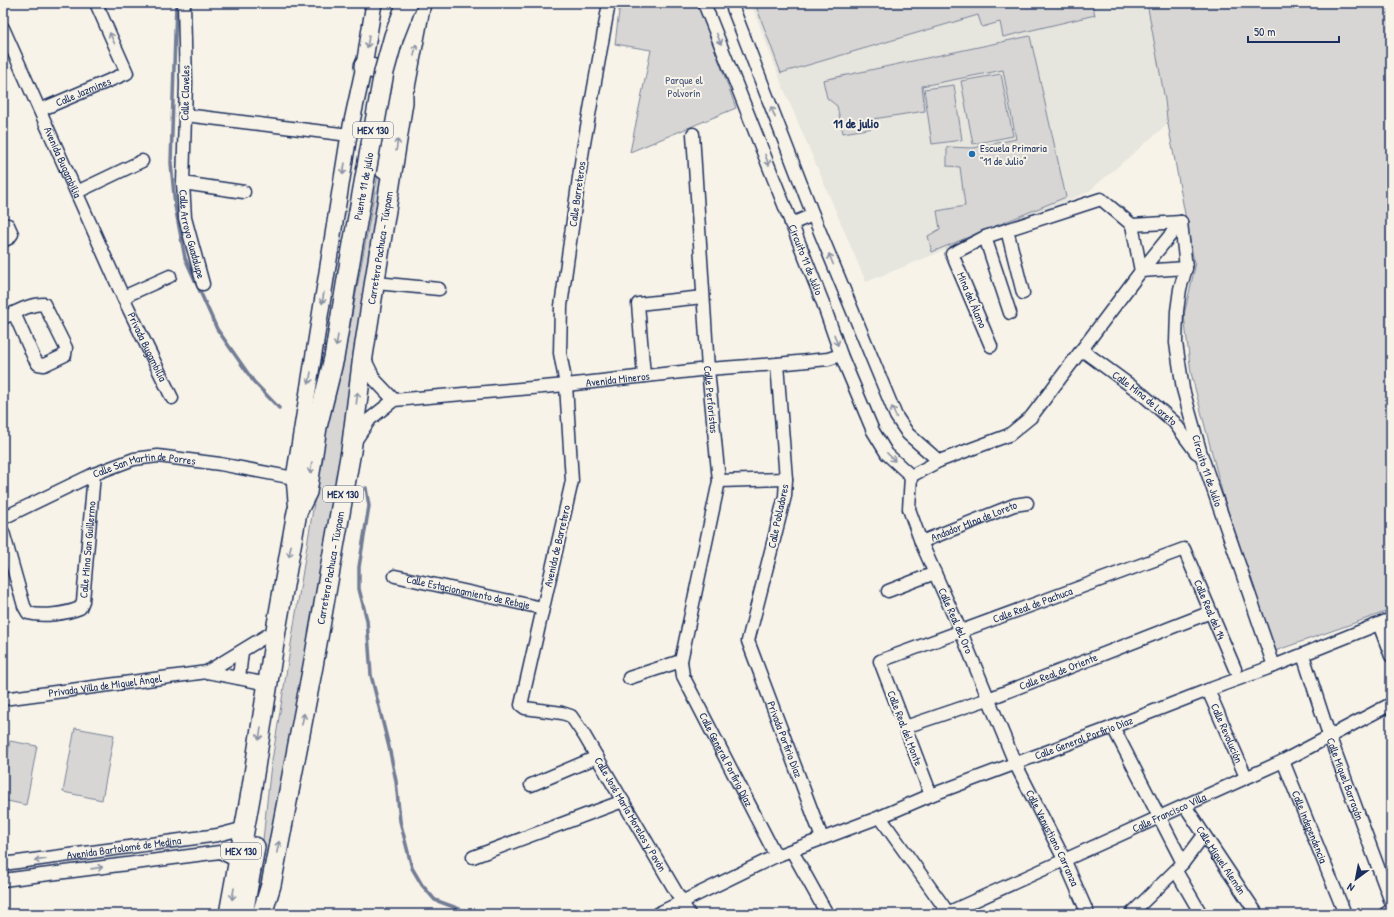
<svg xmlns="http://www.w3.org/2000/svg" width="1394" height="917" viewBox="0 0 1394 917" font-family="'Patrick Hand',sans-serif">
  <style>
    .built { fill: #e6e5de }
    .green { fill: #d7d6d4; stroke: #798299 }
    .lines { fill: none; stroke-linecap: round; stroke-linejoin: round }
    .stream { stroke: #727c95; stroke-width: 3.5 }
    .minor-casing { stroke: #1b2f5e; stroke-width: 15 }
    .tertiary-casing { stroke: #1b2f5e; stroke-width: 18 }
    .primary-casing { stroke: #1b2f5e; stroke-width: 22 }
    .minor { stroke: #f7f3e8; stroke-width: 12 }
    .tertiary { stroke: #f7f3e8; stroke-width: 15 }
    .primary { stroke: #f7f3e8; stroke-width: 19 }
    .primary-bridge-casing { stroke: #1b2f5e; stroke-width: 22; stroke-linecap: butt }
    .primary-bridge { stroke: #f7f3e8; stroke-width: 19 }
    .oneway { stroke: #8991a3 }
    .poi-dot { fill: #1f6fb2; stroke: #f7f3e8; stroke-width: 1.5 }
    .labels { text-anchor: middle; stroke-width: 4; stroke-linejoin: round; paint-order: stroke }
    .shield { fill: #f7f3e8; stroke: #5d6a87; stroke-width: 1 }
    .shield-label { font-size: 10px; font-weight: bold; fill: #1b2f5e }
    .park-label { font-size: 11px; fill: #415076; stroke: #f7f3e8 }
    .street-label { font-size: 11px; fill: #1b2f5e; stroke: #f7f3e8 }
    .poi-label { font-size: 11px; fill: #1b2f5e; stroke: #f7f3e8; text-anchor: start }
    .quarter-label { font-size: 13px; font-weight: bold; fill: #1b2f5e; stroke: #f7f3e8 }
  </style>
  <rect width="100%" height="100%" fill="#f7f3e8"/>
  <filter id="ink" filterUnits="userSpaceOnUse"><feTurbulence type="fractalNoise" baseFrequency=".025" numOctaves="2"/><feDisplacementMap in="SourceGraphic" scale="8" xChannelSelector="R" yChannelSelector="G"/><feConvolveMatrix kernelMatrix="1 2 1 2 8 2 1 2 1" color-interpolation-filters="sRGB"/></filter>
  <g filter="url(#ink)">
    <polygon class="built" points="751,3 1163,3 1178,115 1088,192 866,282 783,87"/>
    <g class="green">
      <polygon points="620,3 698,3 736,108 630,152 651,50 615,44"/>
      <polygon points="755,3 1092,3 1095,15 1003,37 1000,22 982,27 978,15 781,73"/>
      <polygon points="1147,3 1391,3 1391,610 1275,651 1224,499 1191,373 1184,315 1195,267 1167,119 1165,100"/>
      <polygon points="1030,36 1066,197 932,252 928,236 940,229 937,211 965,206 960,167 947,166 947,147 973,148 1016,139 1003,70 922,86 925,111 873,119 873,128 843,133 837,106 827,98 823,80"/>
      <polygon points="1001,74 1013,136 973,144 961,81"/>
      <polygon points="954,85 962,140 932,144 924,89"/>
      <polygon points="381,158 382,195 332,515 296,709 255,914 250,914 263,840 270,773 328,417 345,353"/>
      <polygon points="75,728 114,735 102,800 63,792"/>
      <polygon points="10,741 37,746 26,805 3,800 3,776"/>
    </g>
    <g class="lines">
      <g class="stream">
        <polyline points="176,3 171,163 175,206 185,258 217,329 254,382 279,408"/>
        <polyline points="366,488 369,506 359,567 359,589 367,620 371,675 389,747 396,781 400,821 412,868 422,885 435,900 473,914"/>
      </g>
      <g class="minor-casing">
        <g id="minor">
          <path id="s1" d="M 184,3 L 186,83 L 183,183 L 185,218 L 203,284"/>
          <path id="s2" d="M 609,3 L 583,149 L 561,306 L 560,353 L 566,385 L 572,481 L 521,705 L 525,708 L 562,713 L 571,716 L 584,735 L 689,914"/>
          <path id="s3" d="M 704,3 L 823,303 L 841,355 L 873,431 L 887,454 L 911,476"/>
          <polyline points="731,3 813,215 896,416 908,434 939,461"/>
          <path id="s4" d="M 3,28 L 123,297 L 172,398"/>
          <path id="s5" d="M 40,110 L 127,73 L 96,3"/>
          <polyline points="185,115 349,135"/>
          <path id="s6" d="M 693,134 L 708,369 L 719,481 L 681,661 L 683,676 L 776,856"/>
          <polyline points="183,183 244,192"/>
          <polyline points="77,192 142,161"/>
          <path id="s7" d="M 1181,222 L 1186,268 L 1180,289 L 1177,311 L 1176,343 L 1183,389 L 1201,454 L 1274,666"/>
          <polyline points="3,224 8,225 12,234 9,238 3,241"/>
          <polyline points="791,224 813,215"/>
          <polyline points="1132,225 1141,271 1186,268"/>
          <polyline points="1007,230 1023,293"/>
          <polyline points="985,237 1010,313"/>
          <polyline points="376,283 439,289"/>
          <polyline points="123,297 170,276"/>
          <path d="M 3,318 C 16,312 29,304 44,304 L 66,348 L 65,355 L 44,365 L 38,364 L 34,358 L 14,313"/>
          <polyline points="991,346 952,254 985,237 1101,199 1132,225 1181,222"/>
          <path id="s8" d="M 1082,350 L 1142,394 L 1174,422 L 1196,452 L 1199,454"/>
          <polyline points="364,358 375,380 394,400"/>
          <path id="s9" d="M 777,364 L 786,479 L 785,496 L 748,641 L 822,838"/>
          <polyline points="644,376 638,304 703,297"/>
          <path id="s10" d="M 355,441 L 370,419 L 394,400 L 566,385 L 708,369 L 777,364 L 828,359 L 841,355"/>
          <path id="s11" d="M 911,476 L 909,509 L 921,542 L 961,632 L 1015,763 L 1064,859 L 1088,914"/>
          <polyline points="911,476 939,461 1009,435 1031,417 1141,271 1181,222"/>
          <polyline points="719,481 786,479"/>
          <path id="s12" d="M 3,518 L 94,474 L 134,459 L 158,456 L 220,464 L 294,478"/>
          <path id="s13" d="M 3,532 L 24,606 L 28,613 C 43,617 65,614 80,608 L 83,601 L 94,474"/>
          <path id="s14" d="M 921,542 L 1014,505 L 1027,503"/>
          <path id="s15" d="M 395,576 L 542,608"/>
          <polyline points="888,591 935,573"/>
          <polyline points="1379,624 1391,656"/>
          <path id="s16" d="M 1303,655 L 1329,735 L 1391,902"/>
          <polyline points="207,672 276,630"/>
          <polyline points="239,678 242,651"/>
          <polyline points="629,678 681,661"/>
          <path id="s17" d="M 1208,690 L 1246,777"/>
          <path id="s18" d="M 3,699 L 207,672 L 268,684"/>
          <path id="s19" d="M 905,727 L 988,699 L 1211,612"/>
          <polyline points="1113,727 1183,863"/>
          <path id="s20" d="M 1283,761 L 1345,914"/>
          <polyline points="531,785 597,757"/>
          <path id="s21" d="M 931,795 L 880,661 L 1184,549 L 1235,669"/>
          <path id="s22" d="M 1185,806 L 1257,914"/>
          <polyline points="880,817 949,914"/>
          <polyline points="792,851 827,914"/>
          <polyline points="473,857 623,801"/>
          <path id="s23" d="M 3,864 L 218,835 L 245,828"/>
          <polyline points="1176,871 1201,914"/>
          <polyline points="3,880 220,852 239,862"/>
          <path id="s24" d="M 657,914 L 776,856 L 880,817 L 931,795 L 1113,727 L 1208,690 L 1274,666 L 1391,619"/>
          <path id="s25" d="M 945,914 L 1283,761 L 1391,704"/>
          <polyline points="1131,914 1183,863 1204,835"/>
          <polyline points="1385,914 1391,910"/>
        </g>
      </g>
      <g class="tertiary-casing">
        <g id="tertiary">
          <polyline points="407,87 423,3"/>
          <polyline points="297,512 294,478 349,135 364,66 374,3"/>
        </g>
      </g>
      <g class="primary-casing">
        <g id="primary">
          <polyline points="364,66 381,71 387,77 384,169"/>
          <polyline points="229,914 252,787 276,630 297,512 307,492 317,427 334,358 350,261"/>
          <polyline points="243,914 255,847"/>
          <path id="s26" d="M 262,914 L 271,885 L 313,666 L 351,451 L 363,356 L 403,102 L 401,18"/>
        </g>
      </g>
      <use href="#minor" class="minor"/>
      <use href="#tertiary" class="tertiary"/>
      <use href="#primary" class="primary"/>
      <g class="primary-bridge-casing">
        <g id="primary-bridge">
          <path id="s27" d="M 350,261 L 384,72 L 394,36 L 407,3"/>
        </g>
      </g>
      <use href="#primary-bridge" class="primary-bridge"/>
    </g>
    <defs><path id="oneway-shaft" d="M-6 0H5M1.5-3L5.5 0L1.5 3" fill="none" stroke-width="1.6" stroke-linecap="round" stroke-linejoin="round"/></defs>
    <g class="oneway">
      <use href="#oneway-shaft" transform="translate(112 38) rotate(-114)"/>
      <use href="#oneway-shaft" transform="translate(719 39) rotate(68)"/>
      <use href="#oneway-shaft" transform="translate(368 42) rotate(99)"/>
      <use href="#oneway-shaft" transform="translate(415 50) rotate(-80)"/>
      <use href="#oneway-shaft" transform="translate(773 112) rotate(-111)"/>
      <use href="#oneway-shaft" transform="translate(397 145) rotate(-81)"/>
      <use href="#oneway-shaft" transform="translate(767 160) rotate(69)"/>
      <use href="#oneway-shaft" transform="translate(344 169) rotate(99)"/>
      <use href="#oneway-shaft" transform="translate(831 259) rotate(-112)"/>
      <use href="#oneway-shaft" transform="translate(323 298) rotate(99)"/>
      <use href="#oneway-shaft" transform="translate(836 340) rotate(71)"/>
      <use href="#oneway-shaft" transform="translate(337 341) rotate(99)"/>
      <use href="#oneway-shaft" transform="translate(310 378) rotate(99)"/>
      <use href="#oneway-shaft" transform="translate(357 398) rotate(-83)"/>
      <use href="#oneway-shaft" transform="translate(894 412) rotate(-114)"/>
      <use href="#oneway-shaft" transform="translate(891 457) rotate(45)"/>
      <use href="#oneway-shaft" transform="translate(311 468) rotate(99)"/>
      <use href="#oneway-shaft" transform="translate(290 551) rotate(100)"/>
      <use href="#oneway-shaft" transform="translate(303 719) rotate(-79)"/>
      <use href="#oneway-shaft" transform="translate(260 734) rotate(99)"/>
      <use href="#oneway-shaft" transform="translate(278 847) rotate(-79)"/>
      <use href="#oneway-shaft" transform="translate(40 860) rotate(173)"/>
      <use href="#oneway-shaft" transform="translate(97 868) rotate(-8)"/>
      <use href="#oneway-shaft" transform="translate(233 894) rotate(100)"/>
    </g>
  </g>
  <circle class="poi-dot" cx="972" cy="154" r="4"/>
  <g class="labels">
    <g class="shield">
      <rect x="353" y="122" width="40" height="16" rx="3"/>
      <rect x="323" y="486" width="40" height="16" rx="3"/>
      <rect x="221" y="843" width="40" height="16" rx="3"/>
    </g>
    <g class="shield-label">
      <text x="373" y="134">MEX 130</text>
      <text x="343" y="498">MEX 130</text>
      <text x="241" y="855">MEX 130</text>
    </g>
    <g class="park-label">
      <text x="684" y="84">Parque el<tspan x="684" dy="13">Polvorín</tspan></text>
    </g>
    <g class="street-label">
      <text dy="4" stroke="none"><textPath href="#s5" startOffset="47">Calle Jazmines</textPath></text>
      <text transform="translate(185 93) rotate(-89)" y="4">Calle Claveles</text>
      <text dy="4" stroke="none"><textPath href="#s4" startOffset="147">Avenida Bugambilia</textPath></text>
      <text dy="4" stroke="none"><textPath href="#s27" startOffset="76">Puente 11 de julio</textPath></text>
      <text transform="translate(577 194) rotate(-82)" y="4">Calle Barreteros</text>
      <text dy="4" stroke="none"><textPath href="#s1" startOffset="232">Calle Arroyo Guadalupe</textPath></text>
      <text dy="4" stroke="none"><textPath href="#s26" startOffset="677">Carretera Pachuca - Túxpam</textPath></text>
      <text dy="4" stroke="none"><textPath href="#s3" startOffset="276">Circuito 11 de Julio</textPath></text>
      <text transform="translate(972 300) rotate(67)" y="4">Mina del Álamo</text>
      <text dy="4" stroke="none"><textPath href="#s4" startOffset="350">Privada Bugambilia</textPath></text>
      <text dy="4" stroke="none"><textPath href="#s10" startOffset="282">Avenida Mineros</textPath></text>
      <text dy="4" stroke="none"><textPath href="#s8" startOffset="79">Calle Mina de Loreto</textPath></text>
      <text dy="4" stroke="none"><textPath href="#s6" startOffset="266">Calle Perforistas</textPath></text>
      <text dy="4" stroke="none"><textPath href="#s12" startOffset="153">Calle San Martin de Porres</textPath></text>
      <text dy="4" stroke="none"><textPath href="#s7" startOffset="254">Circuito 11 de Julio</textPath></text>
      <text transform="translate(778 516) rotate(-78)" y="4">Calle Pobladores</text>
      <text dy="4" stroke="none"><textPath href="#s14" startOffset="57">Andador Mina de Loreto</textPath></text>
      <text transform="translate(557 546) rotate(-77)" y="4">Avenida de Barretero</text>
      <text dy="4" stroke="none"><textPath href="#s13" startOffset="197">Calle Mina San Guillermo</textPath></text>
      <text dy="4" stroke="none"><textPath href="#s26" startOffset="353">Carretera Pachuca - Túxpam</textPath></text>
      <text dy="4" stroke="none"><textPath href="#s15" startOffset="75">Calle Estacionamiento de Rebaje</textPath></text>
      <text dy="4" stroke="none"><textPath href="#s21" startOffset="306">Calle Real de Pachuca</textPath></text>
      <text dy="4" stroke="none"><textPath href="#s21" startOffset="533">Calle Real del 14</textPath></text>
      <text dy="4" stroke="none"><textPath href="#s11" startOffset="154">Calle Real del Oro</textPath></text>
      <text dy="4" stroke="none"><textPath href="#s19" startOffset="163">Calle Real de Oriente</textPath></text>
      <text dy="4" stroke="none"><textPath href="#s18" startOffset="103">Privada Villa de Miguel Ángel</textPath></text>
      <text transform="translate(905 728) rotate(69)" y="4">Calle Real del Monte</text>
      <text dy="4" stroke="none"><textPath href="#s17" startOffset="47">Calle Revolución</textPath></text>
      <text dy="4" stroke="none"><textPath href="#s24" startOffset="462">Calle General Porfirio Díaz</textPath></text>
      <text dy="4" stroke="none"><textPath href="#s9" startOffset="387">Privada Porfirio Díaz</textPath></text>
      <text dy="4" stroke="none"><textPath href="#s6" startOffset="641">Calle General Porfirio Díaz</textPath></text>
      <text dy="4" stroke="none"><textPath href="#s16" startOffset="131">Calle Miguel Barragán</textPath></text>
      <text dy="4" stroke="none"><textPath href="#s25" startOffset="246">Calle Francisco Villa</textPath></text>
      <text dy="4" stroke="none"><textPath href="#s2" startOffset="879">Calle José María Morelos y Pavón</textPath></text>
      <text dy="4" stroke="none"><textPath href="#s20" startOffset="71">Calle Independencia</textPath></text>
      <text dy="4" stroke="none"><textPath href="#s11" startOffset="392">Calle Venustiano Carranza</textPath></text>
      <text dy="4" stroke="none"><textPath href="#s23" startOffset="122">Avenida Bartolomé de Medina</textPath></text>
      <text dy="4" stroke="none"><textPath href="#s22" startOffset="65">Calle Miguel Alemán</textPath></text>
    </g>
    <g class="poi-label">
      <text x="980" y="152">Escuela Primaria<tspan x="980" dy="13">"11 de Julio"</tspan></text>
    </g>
    <g class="quarter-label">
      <text x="856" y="128">11 de julio</text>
    </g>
  </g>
  <rect width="1394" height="917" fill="none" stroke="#f7f3e8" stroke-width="16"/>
  <rect x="8" y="8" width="1378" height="901" fill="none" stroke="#1b2f5e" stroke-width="1.5" filter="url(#ink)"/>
  <g transform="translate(1356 879) rotate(212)" stroke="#f7f3e8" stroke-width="3" paint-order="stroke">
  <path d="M0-3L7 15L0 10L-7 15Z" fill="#1b2f5e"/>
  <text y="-6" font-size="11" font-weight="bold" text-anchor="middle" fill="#1b2f5e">N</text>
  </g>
  <path d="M1248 36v6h91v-6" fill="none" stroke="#1b2f5e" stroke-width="2"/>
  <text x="1254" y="36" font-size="12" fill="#1b2f5e" stroke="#f7f3e8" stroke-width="3" paint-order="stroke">50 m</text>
</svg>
